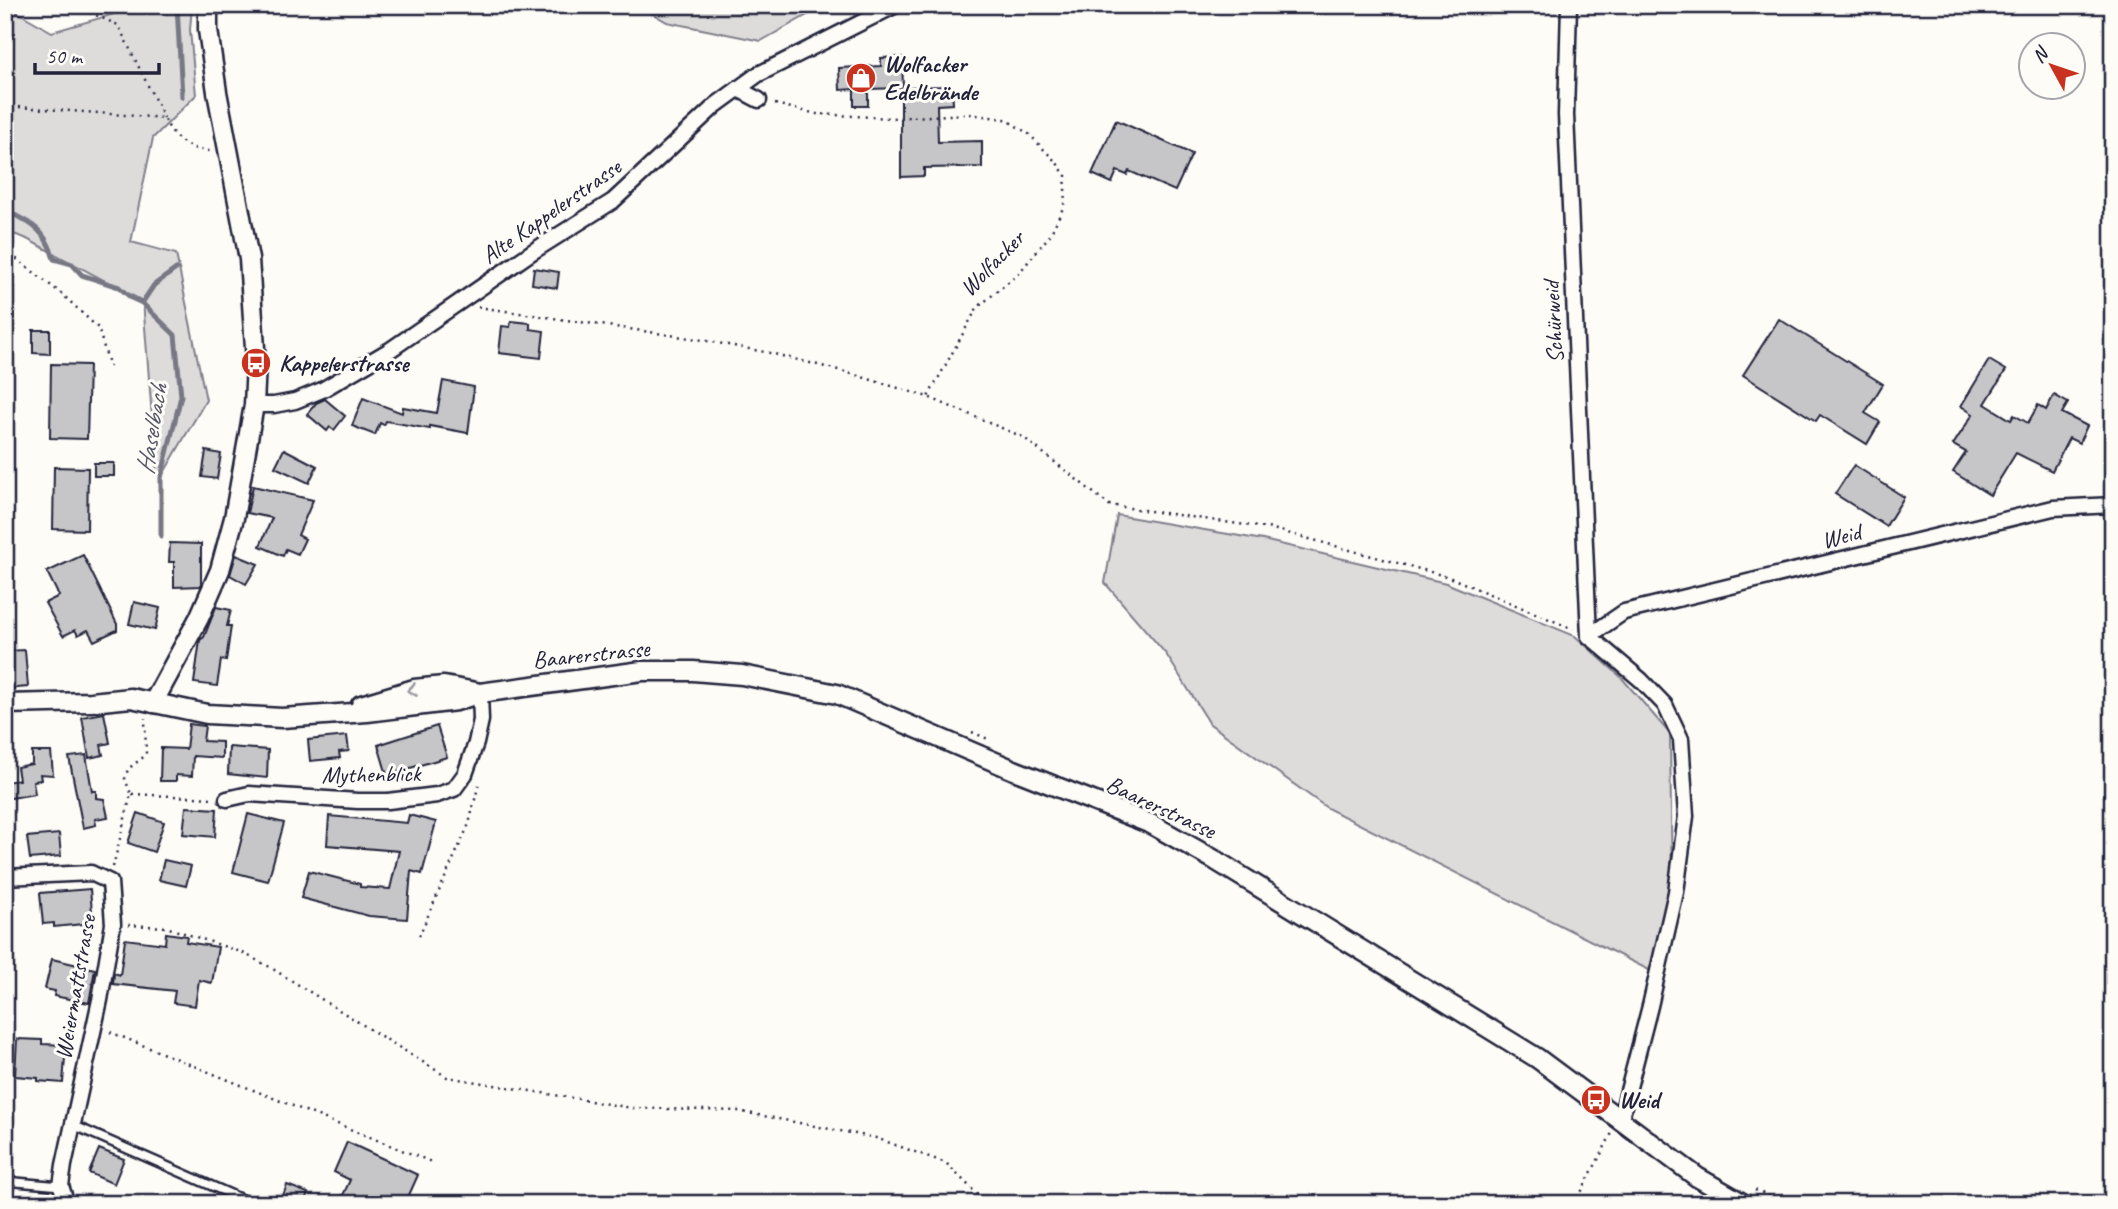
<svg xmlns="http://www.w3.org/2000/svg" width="2118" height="1209" viewBox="0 0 2118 1209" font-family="Caveat,sans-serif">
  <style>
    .green { fill: #dddcdb; stroke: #807f8b; stroke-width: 2 }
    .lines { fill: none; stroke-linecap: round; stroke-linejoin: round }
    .stream { stroke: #787885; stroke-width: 5 }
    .building { fill: #c6c6c8; stroke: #22223b; stroke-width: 2 }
    .service-casing { stroke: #22223b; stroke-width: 12 }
    .minor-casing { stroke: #22223b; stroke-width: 19 }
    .tertiary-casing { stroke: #22223b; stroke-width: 23 }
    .path { stroke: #22223b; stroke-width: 2.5; stroke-dasharray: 2 5; stroke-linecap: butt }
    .service { stroke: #fdfcf7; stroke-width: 7 }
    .minor { stroke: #fdfcf7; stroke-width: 14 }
    .tertiary { stroke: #fdfcf7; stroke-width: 18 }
    .oneway { stroke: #9a9aa2 }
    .labels { text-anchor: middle; stroke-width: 6; stroke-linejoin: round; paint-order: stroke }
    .poi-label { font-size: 24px; font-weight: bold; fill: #22223b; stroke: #fdfcf7; text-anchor: start }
    .street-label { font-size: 24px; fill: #22223b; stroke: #fdfcf7 }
    .water-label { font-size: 26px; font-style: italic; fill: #545466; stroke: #fdfcf7 }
  </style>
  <rect width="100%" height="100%" fill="#fdfcf7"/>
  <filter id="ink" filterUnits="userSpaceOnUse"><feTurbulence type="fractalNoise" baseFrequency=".0143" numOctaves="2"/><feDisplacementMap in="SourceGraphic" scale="14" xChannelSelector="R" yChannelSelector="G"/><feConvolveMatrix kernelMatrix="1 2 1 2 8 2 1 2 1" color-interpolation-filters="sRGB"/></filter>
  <g filter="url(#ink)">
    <g class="green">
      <polygon points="5,5 52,32 135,8 136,5 192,5 190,30 196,95 153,138 131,242 176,254 206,400 161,478 156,469 143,301 25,238 5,231"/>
      <polygon points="638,5 825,5 761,41 667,22"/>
      <polygon points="1117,515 1263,540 1446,583 1575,636 1621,677 1670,734 1672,896 1653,972 1327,808 1210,724 1166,654 1105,583"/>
    </g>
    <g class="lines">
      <g class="stream">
        <polyline points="177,5 182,97"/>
        <path d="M 5,214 C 13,213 15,215 22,219 C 40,228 48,239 54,259 L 72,264 L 82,275 L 119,287 L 131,298 L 142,303 L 175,335 L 181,396 L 161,478 L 161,536"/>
        <polyline points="142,303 154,285 176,269"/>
      </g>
    </g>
    <g class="building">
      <polygon points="902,57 903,87 952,86 953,104 937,105 938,142 982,141 982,167 924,168 924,176 901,177 901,88 868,89 868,106 854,106 854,89 840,90 839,68 881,66 881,58"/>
      <polygon points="1116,120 1192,154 1175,191 1129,171 1127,175 1117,171 1112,183 1092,174"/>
      <polygon points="534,268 559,272 557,288 532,284"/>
      <polygon points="1779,319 1883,384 1865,413 1880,422 1867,444 1820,415 1816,421 1743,375"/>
      <polygon points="511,321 530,323 530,329 544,331 541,358 499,353 502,326 510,327"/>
      <polygon points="33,330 50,330 50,354 33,353"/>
      <polygon points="1989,360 2006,370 1985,404 2011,420 2014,415 2028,423 2038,405 2046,410 2054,395 2068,403 2062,413 2087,426 2079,443 2069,438 2052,471 2016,453 1990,495 1953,472 1966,452 1953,445 1973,414 1961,406"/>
      <polygon points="51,364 89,365 87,439 50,438"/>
      <polygon points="443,381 474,387 468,433 430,426 430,429 386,421 384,425 380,423 375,435 352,426 363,398 402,413 403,407 437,413"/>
      <polygon points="325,399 345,416 334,430 330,427 327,431 307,414 316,403"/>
      <polygon points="284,449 317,466 309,483 275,467"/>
      <polygon points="206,451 221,454 217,479 202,477"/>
      <rect x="94" y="463" width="20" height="13"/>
      <polygon points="1854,465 1904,497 1886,526 1835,494"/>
      <polygon points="54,467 88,468 87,530 53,529"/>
      <polygon points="253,486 313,500 298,535 305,539 298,554 286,549 283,556 260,546 272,518 247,513"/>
      <polygon points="170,543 201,544 201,586 174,587 174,562 169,562"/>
      <polygon points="83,555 117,624 117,630 94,641 88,630 78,635 75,630 63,636 45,603 59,596 47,572"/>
      <polygon points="236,555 258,564 246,584 230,575"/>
      <polygon points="134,602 160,608 155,630 129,624"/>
      <polygon points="216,607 231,610 227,626 231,626 226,661 221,660 217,686 194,683 200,640 204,637"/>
      <polygon points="25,650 28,687 5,689 5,651"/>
      <polygon points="104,713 110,743 101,745 103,755 89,758 82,717"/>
      <polygon points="189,724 205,726 203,741 222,742 222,758 193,756 192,776 176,775 176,781 160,781 161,748 186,749"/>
      <polygon points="437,726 447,757 387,775 378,745"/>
      <polygon points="347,736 349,751 339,752 340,758 310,761 308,740"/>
      <polygon points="229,747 268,750 267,778 228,774"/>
      <polygon points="32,752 51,752 53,775 40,774 41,780 33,781 35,794 5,799 5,782 19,780 17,767 32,764"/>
      <polygon points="86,755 92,791 96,791 96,798 104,799 108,817 95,819 96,825 83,828 69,757"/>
      <polygon points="186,807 217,809 215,837 183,834"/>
      <polygon points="138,813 164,822 154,852 128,843"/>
      <polygon points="248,814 284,823 268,881 233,872"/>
      <polygon points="409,815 436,822 422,874 411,871 407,919 369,916 301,898 309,871 360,884 360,887 390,889 399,851 327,845 329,816 407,823"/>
      <polygon points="59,834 61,856 30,859 27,837"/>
      <polygon points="164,860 191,866 186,886 159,880"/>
      <polygon points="90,889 93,923 54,927 54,923 43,924 40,893"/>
      <polygon points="166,933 187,936 186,942 218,947 212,983 199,980 195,1006 173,1003 175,991 113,984 114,973 120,975 125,939 165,944"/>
      <polygon points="52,959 95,969 89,1003 54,996 55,991 45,989"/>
      <polygon points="17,1039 42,1040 42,1044 66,1045 63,1083 38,1081 38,1078 15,1076"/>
      <polygon points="347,1142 418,1175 405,1204 339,1204 350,1180 334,1172"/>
      <polygon points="99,1149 124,1159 114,1184 89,1173"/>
      <polygon points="287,1185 308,1193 304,1204 289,1204 281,1201"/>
    </g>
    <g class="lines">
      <g class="service-casing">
        <g id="service">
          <polyline points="73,1125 253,1204"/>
          <polyline points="5,1181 61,1186"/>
        </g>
      </g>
      <g class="minor-casing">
        <g id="minor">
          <polyline points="1569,5 1566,115 1589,636"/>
          <polyline points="738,89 759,100"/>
          <polyline points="254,405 274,405 295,401 322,390 390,350 532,252 613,201 716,105 757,75 896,5"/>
          <polyline points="1589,636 1624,612 2053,508 2113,505"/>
          <polyline points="1589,636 1641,680 1665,705 1681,739 1686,816 1676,892 1650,1006 1621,1118"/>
          <polyline points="227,799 249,794 358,801 388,801 437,795 454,789 465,774 476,743 481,720 480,693"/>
          <polyline points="5,877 91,873 110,882 113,924 100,1000 64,1165 61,1186 67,1204"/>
        </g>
      </g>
      <g class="tertiary-casing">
        <g id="tertiary">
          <polyline points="153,703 199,618 220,570 234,518 254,405 256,363 249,259 217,92 208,30 208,5"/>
          <polyline points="5,704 91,702 131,698 207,714 282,718 367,712 456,701 480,693 642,671 693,671 742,675 837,694 1014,770 1151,824 1215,860 1537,1058 1697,1177 1744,1204"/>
          <polyline points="361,705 414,689 444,686 476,692"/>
        </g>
      </g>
      <g class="path">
        <polyline points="56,5 77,7 118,25 164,118"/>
        <polyline points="775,104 817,114 891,118 970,114 1005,119 1029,134 1057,163 1066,176 1064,206 1050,235 1019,273 977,308 928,397"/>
        <path d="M 5,106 L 164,118 C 173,139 188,150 210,151"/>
        <polyline points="5,250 62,294 98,328 110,367"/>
        <polyline points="478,307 697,339 770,353 842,371 928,397 1023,437 1109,505 1273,529 1449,577 1573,629"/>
        <polyline points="972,732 988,739"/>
        <polyline points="132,794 213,798"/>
        <polyline points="113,867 131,794 125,779 128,769 146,755 145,718"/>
        <polyline points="128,925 166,927 241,952 268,966 447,1077 632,1108 738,1111 876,1138 946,1163 987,1204"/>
        <polyline points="419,936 469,824 479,783"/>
        <polyline points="110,1032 434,1163"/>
        <polyline points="1755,1190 1786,1204"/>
        <polyline points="1575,1204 1612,1133"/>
        <polyline points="2100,1204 2113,1201"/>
      </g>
      <use href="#service" class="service"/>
      <use href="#minor" class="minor"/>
      <use href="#tertiary" class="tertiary"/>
    </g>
    <defs><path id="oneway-chevron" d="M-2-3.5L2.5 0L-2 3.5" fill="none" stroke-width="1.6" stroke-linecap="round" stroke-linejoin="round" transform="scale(1.75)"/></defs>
    <use class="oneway" href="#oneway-chevron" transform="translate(412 690) rotate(171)"/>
  </g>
  <defs>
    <g id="shop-disc" transform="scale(1.575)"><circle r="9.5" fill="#c8321e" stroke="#fdfcf7"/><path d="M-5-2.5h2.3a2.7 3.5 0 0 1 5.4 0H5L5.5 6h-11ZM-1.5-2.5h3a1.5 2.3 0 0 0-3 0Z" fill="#fff"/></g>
    <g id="bus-disc" transform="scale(1.575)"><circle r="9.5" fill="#c8321e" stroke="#fdfcf7"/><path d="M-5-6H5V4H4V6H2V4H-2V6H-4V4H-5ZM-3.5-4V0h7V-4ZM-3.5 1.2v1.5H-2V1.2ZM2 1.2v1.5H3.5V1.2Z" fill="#fff"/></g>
  </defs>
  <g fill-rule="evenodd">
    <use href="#shop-disc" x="861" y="78"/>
    <use href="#bus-disc" x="256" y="363"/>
    <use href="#bus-disc" x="1596" y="1100"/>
  </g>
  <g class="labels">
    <g class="poi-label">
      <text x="884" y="72">Wolfacker<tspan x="884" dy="28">Edelbrände</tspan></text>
      <text x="279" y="371">Kappelerstrasse</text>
      <text x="1619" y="1108">Weid</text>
    </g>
    <g class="street-label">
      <text transform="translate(551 211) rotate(-35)" y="8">Alte Kappelerstrasse</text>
      <text transform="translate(992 263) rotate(-46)" y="8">Wolfacker</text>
      <text transform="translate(1553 322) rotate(-93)" y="8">Schürweid</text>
      <text transform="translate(1841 536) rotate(-14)" y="8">Weid</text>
      <text transform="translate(591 654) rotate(-6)" y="8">Baarerstrasse</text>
      <text transform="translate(371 774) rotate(-1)" y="8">Mythenblick</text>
      <text transform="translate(1161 807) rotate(25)" y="8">Baarerstrasse</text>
      <text transform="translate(75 987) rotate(-80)" y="8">Weiermattstrasse</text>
    </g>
    <g class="water-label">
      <text transform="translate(151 429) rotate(-81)" y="9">Haselbach</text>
    </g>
  </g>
  <rect width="2118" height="1209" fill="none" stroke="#fdfcf7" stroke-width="28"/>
  <rect x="14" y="14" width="2090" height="1181" fill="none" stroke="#22223b" stroke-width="2.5" filter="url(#ink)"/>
  <g transform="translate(2052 66) rotate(310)"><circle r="33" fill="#fdfcf7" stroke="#a5a5ac" stroke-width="2"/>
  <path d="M0-5L12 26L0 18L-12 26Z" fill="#c8321e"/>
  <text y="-10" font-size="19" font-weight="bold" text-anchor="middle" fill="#22223b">N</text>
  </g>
  <path d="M35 63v10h124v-10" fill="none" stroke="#22223b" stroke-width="3.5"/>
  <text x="46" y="63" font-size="21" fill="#22223b" stroke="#fdfcf7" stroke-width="5" paint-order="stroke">50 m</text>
</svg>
